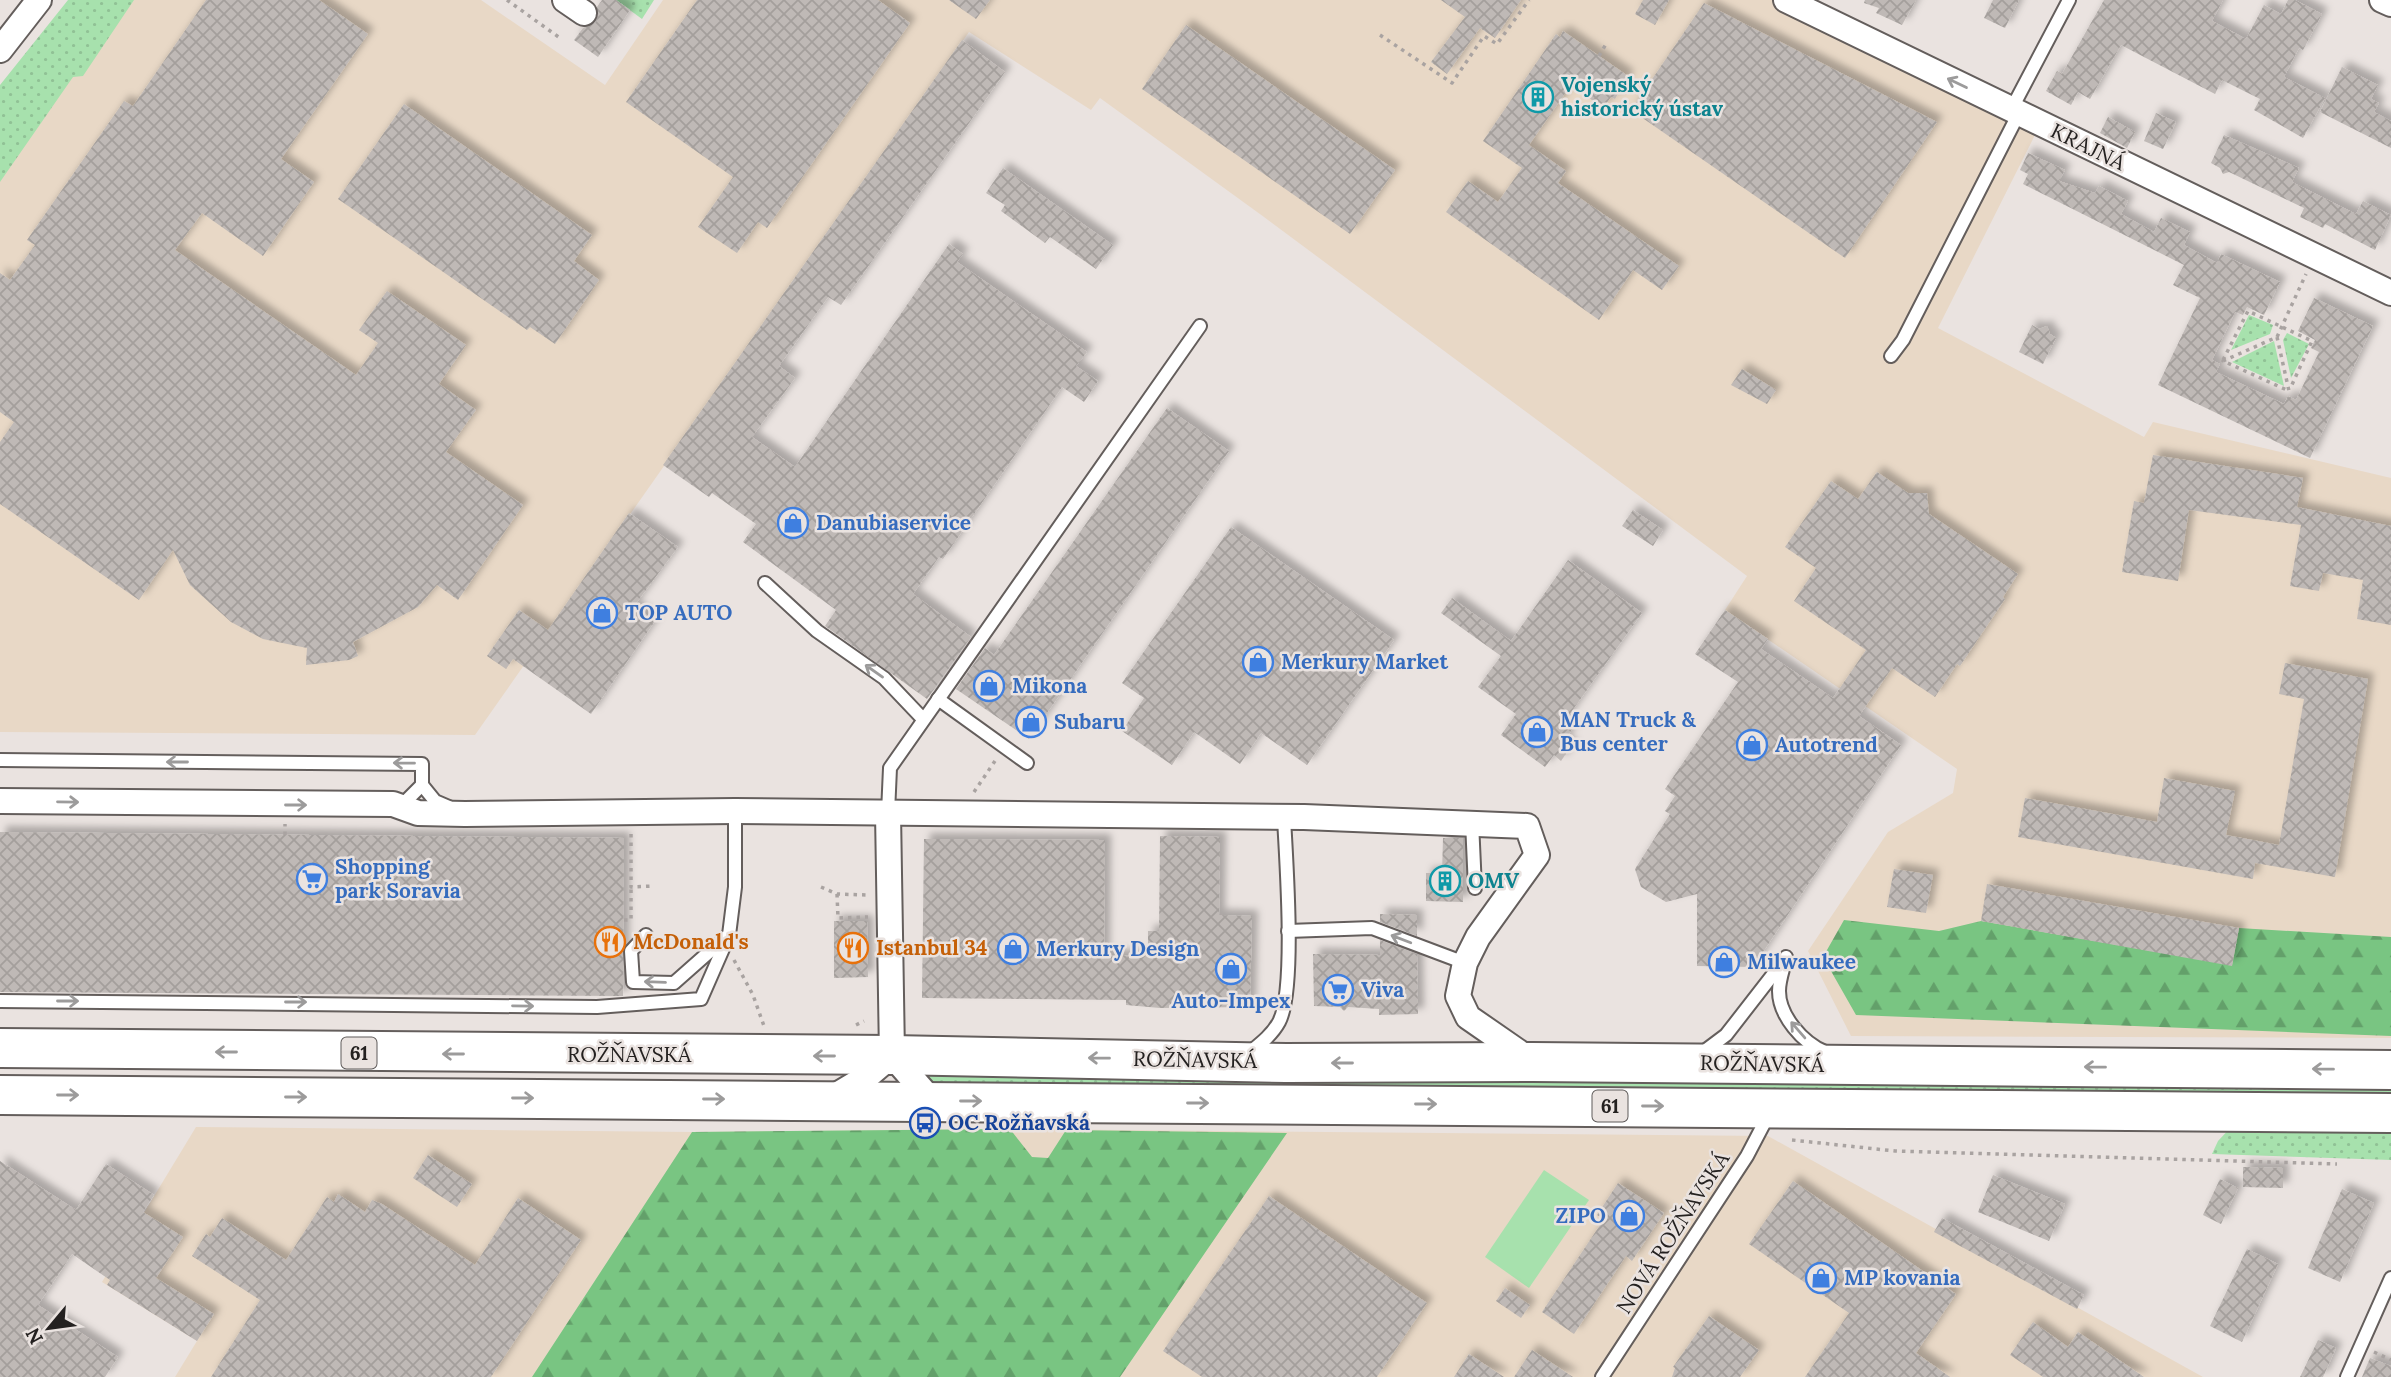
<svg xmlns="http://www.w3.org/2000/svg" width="2391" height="1377" viewBox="0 0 2391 1377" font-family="Lora,serif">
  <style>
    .industrial { fill: #e8d8c6 }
    .grass { fill: url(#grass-dots) }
    .forest { fill: url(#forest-firs) }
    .park { fill: #a7e1ad }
    .building { fill: url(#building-cross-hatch); filter: url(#shadow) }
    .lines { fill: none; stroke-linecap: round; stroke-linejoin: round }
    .lane-casing { stroke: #645e5c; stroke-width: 16 }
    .street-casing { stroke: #645e5c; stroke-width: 28 }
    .primary-casing { stroke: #645e5c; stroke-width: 42 }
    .path { stroke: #a9a3a1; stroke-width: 3.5; stroke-dasharray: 3.5 5; stroke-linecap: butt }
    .lane { stroke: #fff; stroke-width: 12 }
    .street { stroke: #fff; stroke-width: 24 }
    .primary { stroke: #fff; stroke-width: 38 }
    .oneway { stroke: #9c9b9b }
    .labels { text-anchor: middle; stroke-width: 5; stroke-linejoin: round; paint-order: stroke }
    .shield { fill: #eae3e0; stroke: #5f5b5a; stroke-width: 2 }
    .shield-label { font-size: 19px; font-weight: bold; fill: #242120 }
    .culture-label { font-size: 21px; font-weight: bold; fill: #0d838f; stroke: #eae3e0; text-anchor: start }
    .street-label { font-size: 21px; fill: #242120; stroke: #eae3e0 }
    .shop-label { font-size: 21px; font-weight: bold; fill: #366cbe; stroke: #eae3e0; text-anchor: start }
    .food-label { font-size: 21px; font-weight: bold; fill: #c56008; stroke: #eae3e0; text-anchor: start }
    .transit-label { font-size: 21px; font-weight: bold; fill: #164399; stroke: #eae3e0; text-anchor: start }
  </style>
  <defs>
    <pattern id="grass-dots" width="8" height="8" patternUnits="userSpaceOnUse" patternTransform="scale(1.75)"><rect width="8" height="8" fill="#a7e1ad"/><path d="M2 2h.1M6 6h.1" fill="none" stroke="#90c195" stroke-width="1.8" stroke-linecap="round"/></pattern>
    <pattern id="forest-firs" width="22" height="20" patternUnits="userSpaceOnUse" patternTransform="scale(1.75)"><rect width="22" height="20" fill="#79c582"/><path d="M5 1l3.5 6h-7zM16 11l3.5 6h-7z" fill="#63a06a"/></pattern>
    <pattern id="building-cross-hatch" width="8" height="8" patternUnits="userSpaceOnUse" patternTransform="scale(1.75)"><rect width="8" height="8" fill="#bfb9b6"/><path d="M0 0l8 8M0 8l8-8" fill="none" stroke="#a49f9c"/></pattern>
    <filter id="shadow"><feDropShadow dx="6" dy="-6" stdDeviation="3.5" flood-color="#0004"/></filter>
  </defs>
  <rect width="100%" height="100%" fill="#eae3e0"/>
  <g class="industrial">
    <polygon points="80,0 481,0 605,85 663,0 1806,0 2046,113 1938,328 2144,437 2153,422 2391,478 2391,1038 1851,1036 1808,951 1888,832 1953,793 1957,769 1725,610 1747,576 1264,217 1100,98 1091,110 969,32 475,735 0,732 0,113"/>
    <polygon points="196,1127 692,1132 1010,1129 1768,1136 2203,1377 175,1377 197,1341 102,1282"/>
  </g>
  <g class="grass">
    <polygon points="68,0 134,0 83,76 73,77 0,182 0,85"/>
    <polygon points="616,0 654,0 642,19"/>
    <polygon points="2249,315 2273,325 2270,334 2231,350"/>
    <polygon points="2287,333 2309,344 2291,378 2283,340"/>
    <polygon points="2274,341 2284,386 2232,362"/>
    <polygon points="912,1068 2391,1083 2391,1099 938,1087"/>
    <polygon points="2233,1125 2391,1128 2391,1160 2212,1154 2218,1141"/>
  </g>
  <g class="forest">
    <polygon points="1844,920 1939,931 1981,921 2232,965 2239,928 2391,937 2391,1036 1856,1015 1823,957"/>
    <polygon points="1010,1129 1032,1157 1048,1158 1066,1130 1287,1133 1120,1377 532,1377 692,1132"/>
  </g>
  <polygon class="park" points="1544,1170 1589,1200 1529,1288 1485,1257"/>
  <g class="building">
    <polygon points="206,0 319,0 368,34 281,159 314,182 263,256 202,213 175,250 356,375 378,343 359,330 387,291 466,345 439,384 476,410 446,452 523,505 458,600 437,585 418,607 353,642 358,656 349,660 306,665 307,648 263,639 231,622 190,585 173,550 139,600 0,504 0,442 14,422 0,412 0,273 10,280 35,245 27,240 124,101 133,106"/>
    <polygon points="602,0 616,0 630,10 598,57 574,40 583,28 596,22 597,7"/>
    <polygon points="697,0 878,0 910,23 767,228 758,222 737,253 698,227 733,177 626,102"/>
    <polygon points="949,0 990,0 976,19"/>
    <polygon points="1441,0 1521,0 1495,38 1480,28 1447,74 1431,62 1465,17"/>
    <polygon points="1643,0 1669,0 1655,25 1635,14"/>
    <polygon points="1865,0 1916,0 1902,25 1876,13 1879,8 1864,3"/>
    <polygon points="1993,0 2019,0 2005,28 1984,18"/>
    <polygon points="2104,0 2223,0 2212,21 2246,39 2264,5 2281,14 2288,0 2295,0 2322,14 2303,50 2299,48 2284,77 2325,98 2303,138 2254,110 2260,99 2222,80 2215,94 2121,45 2090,99 2078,92 2071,105 2046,91 2057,71 2062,74"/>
    <polygon points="1704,3 1937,122 1845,258 1631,110"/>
    <polygon points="1186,25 1395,170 1350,234 1142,89"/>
    <polygon points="1563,31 1628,76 1615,99 1611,97 1603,108 1571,85 1529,145 1566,171 1558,183 1679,266 1662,290 1633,270 1599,320 1446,212 1468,181 1498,202 1522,168 1483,141 1556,34 1560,37"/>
    <polygon points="962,40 1005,72 841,305 828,297 779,366 795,378 752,437 795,467 949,244 963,254 957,262 1087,352 1076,366 1098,381 1084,402 1062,387 943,559 939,557 913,594 971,637 927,699 825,626 836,610 743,542 756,524 712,493 709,497 663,465"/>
    <polygon points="2342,67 2378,85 2371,99 2379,103 2374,112 2391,121 2391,148 2320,112"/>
    <polygon points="404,104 592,235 574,261 599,280 555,344 530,327 527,330 338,199"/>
    <polygon points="2156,113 2176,122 2163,149 2144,141"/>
    <polygon points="2108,117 2135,132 2127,148 2100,133"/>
    <polygon points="2224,135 2299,168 2292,182 2356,214 2363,201 2391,215 2375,250 2325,224 2323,228 2300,217 2304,208 2229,172 2223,174 2220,168 2211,163"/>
    <polygon points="2028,153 2065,170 2059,181 2095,193 2099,186 2128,201 2121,214 2154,232 2161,218 2190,232 2184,245 2217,263 2221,254 2280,282 2264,315 2247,307 2243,315 2235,312 2212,360 2220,364 2216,372 2284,404 2288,396 2296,400 2319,352 2311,348 2315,340 2298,331 2314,298 2373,326 2310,458 2158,385 2200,298 2173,285 2184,265 2023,184 2028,174 2020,170"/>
    <polygon points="1003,168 1113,245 1096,269 1050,237 1045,243 1001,211 1005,205 986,193"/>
    <polygon points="2032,325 2039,329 2047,326 2050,334 2056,338 2043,364 2019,352"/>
    <polygon points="1742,369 1776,390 1767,404 1731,385"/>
    <polygon points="1167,408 1229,451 1029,739 956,689 985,648 994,655"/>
    <polygon points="2153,455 2303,478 2297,507 2391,526 2391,625 2357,619 2363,580 2323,573 2319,591 2290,586 2301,525 2189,510 2178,581 2122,572 2134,501 2144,503"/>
    <polygon points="1877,472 1908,493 1927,493 1929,514 2018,574 2003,597 2005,599 1960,666 1957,664 1935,697 1892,668 1859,716 1901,745 1753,967 1697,966 1697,894 1666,902 1641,887 1635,869 1670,814 1665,811 1675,796 1665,789 1738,682 1695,654 1725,610 1768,639 1761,649 1833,698 1866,650 1794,601 1816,568 1785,547 1831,481 1858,499"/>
    <polygon points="1633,510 1663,530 1653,546 1622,526"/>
    <polygon points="629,513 678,547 634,606 655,621 591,714 513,659 506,669 487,656 519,610 548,630"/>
    <polygon points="1231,527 1394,640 1307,765 1261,733 1240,764 1194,732 1172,765 1122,731 1144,698 1122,683"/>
    <polygon points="1568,560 1642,613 1564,722 1573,728 1564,741 1572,745 1561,761 1554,755 1545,767 1501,735 1516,714 1478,687 1501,656 1441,613 1452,598 1511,641"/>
    <polygon points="2285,663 2368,679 2335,877 2255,863 2253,879 2018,837 2025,798 2157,822 2164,778 2235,791 2226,835 2279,845 2304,699 2279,694"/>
    <polygon points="0,832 624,838 623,996 0,992"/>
    <polygon points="1160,836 1220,837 1219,915 1252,916 1250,1007 1160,1008 1126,1005 1126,1000 922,998 924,839 1105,840 1104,955 1148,956 1148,931 1159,931"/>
    <polygon points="1443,838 1463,838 1463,902 1426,901 1426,873 1442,873"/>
    <polygon points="1894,869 1933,875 1926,913 1887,907"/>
    <polygon points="1987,884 2239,928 2232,966 1981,921"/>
    <polygon points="1380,914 1417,915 1417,936 1380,922"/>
    <polygon points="834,921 867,921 868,977 834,978"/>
    <polygon points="1380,940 1417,954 1418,1014 1379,1015 1379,1009 1348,1007 1344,1011 1340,1007 1314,1006 1313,954 1380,955"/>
    <polygon points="428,1155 472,1184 457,1207 413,1178"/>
    <polygon points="0,1161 76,1210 106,1164 154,1195 143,1212 183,1237 156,1278 214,1314 197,1341 107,1285 110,1280 72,1254 38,1305 118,1357 105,1377 0,1377"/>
    <polygon points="2243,1167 2283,1168 2283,1188 2243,1187"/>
    <polygon points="1993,1175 2065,1204 2049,1241 1978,1212"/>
    <polygon points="2220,1179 2238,1188 2221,1224 2203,1215"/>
    <polygon points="1793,1181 1956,1294 1916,1353 1950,1377 1805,1377 1849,1313 1749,1244"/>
    <polygon points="1618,1183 1664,1213 1632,1261 1626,1256 1574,1334 1542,1312 1604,1219 1597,1215"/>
    <polygon points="2342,1189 2374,1203 2340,1282 2308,1268"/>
    <polygon points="338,1194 365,1212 372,1200 382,1204 475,1265 518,1198 581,1240 491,1377 211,1377 260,1300 192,1256 206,1234 210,1237 222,1218 286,1260 327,1197 334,1202"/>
    <polygon points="1269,1196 1427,1303 1377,1377 1202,1377 1163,1351"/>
    <polygon points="1942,1218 2084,1295 2077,1309 1934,1232"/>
    <polygon points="2247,1249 2278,1264 2242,1342 2210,1326"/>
    <polygon points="1505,1288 1530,1305 1521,1318 1496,1301"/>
    <polygon points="1709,1316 1759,1350 1740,1377 1672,1377 1675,1368 1673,1367"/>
    <polygon points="2033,1322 2068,1347 2078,1332 2144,1377 2043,1377 2010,1355"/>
    <polygon points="2318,1340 2336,1348 2323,1377 2300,1377"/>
    <polygon points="1532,1350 1573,1377 1514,1377"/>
    <polygon points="1469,1354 1504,1377 1454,1377"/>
    <polygon points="2370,1358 2391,1366 2391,1377 2362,1377"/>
  </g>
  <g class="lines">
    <g class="lane-casing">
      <g id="lane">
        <polyline points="2011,110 2069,0"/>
        <polyline points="1891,356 1903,340 2019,113"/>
        <polyline points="765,583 817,631 884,678 923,719"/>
        <polyline points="938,699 1027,763"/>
        <polyline points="0,760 422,764 422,785 435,801 449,807"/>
        <polyline points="400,807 422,785"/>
        <polyline points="888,813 890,768 1200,326"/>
        <polyline points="1472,822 1475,888"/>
        <polyline points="1288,931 1372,928 1465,963"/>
        <polyline points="646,935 631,951 633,982 674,983 726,937"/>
        <path d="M 1786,957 C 1784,968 1779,979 1779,991 C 1779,1016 1803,1043 1825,1052"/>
        <polyline points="0,1001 597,1007 701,999 729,935 735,887 735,811"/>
        <path d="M 1249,1053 C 1260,1044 1272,1035 1279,1022 C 1296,990 1286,859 1284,818"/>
        <polyline points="1702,1053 1726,1035 1782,963"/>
        <polyline points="1602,1377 1747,1156 1769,1114"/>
        <polyline points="2347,1377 2391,1278"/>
      </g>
    </g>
    <g class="street-casing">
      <g id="street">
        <polyline points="565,0 584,13"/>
        <polyline points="1786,0 2391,293"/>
        <polyline points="2382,0 2391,4"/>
        <polyline points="0,50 39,0"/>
        <polyline points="0,801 393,804 418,813 465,814 735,811 1304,817 1527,826 1537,855 1478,937 1465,963 1458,996 1468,1017 1530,1060"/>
        <polyline points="888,813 892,1055 931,1100"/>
        <polyline points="830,1099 865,1078 892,1055"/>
      </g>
    </g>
    <g class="primary-casing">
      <g id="primary">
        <polyline points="0,1048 892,1055 1286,1063 1533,1062 2391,1070"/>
        <polyline points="0,1095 2391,1113"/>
      </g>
    </g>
    <g class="path">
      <polyline points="507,0 560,38"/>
      <polyline points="1380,35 1452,83 1484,36 1497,44 1529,0"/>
      <polyline points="1599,56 1606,44"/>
      <polyline points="2277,337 2289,391 2223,361 2277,337 2306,274"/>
      <polyline points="2223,360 2248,311 2312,341 2290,389"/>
      <polyline points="974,792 995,761"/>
      <polyline points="631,834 631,887 653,886"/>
      <polyline points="285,835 285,824"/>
      <polyline points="821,887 837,894 866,895"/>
      <polyline points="837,894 838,918 868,917"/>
      <polyline points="624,920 631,920 631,887"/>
      <polyline points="734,960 753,995 764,1026"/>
      <polyline points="856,1025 864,1021"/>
      <polyline points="1792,1140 1895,1151 2337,1164"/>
      <polyline points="2374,1352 2391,1360"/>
    </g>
    <use href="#lane" class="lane"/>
    <use href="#street" class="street"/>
    <use href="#primary" class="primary"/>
  </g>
  <defs><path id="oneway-shaft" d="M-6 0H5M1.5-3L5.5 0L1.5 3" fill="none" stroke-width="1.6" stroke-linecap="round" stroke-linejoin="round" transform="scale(1.75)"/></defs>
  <g class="oneway">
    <use href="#oneway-shaft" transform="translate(1957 83) rotate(-154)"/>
    <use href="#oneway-shaft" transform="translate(874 671) rotate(-145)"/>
    <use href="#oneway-shaft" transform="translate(177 762) rotate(-180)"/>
    <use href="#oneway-shaft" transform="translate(404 763) rotate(-179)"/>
    <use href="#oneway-shaft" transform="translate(68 802) rotate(1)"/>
    <use href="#oneway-shaft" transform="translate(296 805)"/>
    <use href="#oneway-shaft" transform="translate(1401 939) rotate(-159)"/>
    <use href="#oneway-shaft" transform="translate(655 982) rotate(-178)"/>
    <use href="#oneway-shaft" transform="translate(68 1001)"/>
    <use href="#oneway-shaft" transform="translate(296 1002)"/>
    <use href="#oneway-shaft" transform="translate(523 1006) rotate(1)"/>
    <use href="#oneway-shaft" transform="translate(1798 1030) rotate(-131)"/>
    <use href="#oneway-shaft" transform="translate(226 1052) rotate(-180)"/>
    <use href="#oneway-shaft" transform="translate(453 1054) rotate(-180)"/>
    <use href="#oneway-shaft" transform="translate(824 1056) rotate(180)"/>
    <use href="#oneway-shaft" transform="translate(1099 1058) rotate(-179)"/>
    <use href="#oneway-shaft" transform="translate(1342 1063) rotate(180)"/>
    <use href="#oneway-shaft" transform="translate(2095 1067) rotate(-179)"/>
    <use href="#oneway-shaft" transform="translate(2323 1069) rotate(-179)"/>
    <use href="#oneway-shaft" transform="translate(68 1095)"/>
    <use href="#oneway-shaft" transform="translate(296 1097)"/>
    <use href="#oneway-shaft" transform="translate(523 1098)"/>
    <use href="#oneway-shaft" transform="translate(714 1099)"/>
    <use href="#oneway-shaft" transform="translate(971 1101)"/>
    <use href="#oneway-shaft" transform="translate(1198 1103)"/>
    <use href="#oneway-shaft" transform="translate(1426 1104)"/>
    <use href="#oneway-shaft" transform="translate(1653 1106)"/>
  </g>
  <defs>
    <g id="building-ring" transform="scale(1.575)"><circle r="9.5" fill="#eae3e0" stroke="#0f9aa8" stroke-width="1.5"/><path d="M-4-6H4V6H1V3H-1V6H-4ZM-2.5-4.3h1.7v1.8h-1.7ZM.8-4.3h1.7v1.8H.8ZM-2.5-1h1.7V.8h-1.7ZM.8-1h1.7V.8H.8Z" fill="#0f9aa8"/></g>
    <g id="shop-ring" transform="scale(1.575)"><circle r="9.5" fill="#eae3e0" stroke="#3f7fe0" stroke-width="1.5"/><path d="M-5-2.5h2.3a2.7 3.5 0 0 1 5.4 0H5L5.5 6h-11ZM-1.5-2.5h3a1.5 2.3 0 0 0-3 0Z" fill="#3f7fe0"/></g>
    <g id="supermarket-ring" transform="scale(1.575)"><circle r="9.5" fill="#eae3e0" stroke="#3f7fe0" stroke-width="1.5"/><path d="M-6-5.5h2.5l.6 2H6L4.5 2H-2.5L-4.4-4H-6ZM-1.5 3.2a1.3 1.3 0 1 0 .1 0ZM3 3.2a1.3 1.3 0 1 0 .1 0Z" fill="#3f7fe0"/></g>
    <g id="restaurant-ring" transform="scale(1.575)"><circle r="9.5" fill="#eae3e0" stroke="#e8710a" stroke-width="1.5"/><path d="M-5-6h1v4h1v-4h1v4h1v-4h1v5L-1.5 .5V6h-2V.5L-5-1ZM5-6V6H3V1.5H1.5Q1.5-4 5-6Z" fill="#e8710a"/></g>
    <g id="bus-ring" transform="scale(1.575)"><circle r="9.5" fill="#eae3e0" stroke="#1a4fb4" stroke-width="1.5"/><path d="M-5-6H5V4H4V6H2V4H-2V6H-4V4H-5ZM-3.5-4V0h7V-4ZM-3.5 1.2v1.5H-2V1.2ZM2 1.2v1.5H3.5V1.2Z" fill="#1a4fb4"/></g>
  </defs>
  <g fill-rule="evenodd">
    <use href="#building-ring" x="1538" y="97"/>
    <use href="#shop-ring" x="793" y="523"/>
    <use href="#shop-ring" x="602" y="613"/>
    <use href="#shop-ring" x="1258" y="662"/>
    <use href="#shop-ring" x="989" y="686"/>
    <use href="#shop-ring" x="1031" y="722"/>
    <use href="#shop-ring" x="1537" y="732"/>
    <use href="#shop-ring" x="1752" y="745"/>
    <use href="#supermarket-ring" x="312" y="879"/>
    <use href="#building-ring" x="1445" y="881"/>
    <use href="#restaurant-ring" x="610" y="942"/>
    <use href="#restaurant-ring" x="853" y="948"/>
    <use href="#shop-ring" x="1013" y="949"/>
    <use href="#shop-ring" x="1724" y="962"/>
    <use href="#shop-ring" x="1231" y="969"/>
    <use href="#supermarket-ring" x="1338" y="990"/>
    <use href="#bus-ring" x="925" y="1123"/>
    <use href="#shop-ring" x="1629" y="1216"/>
    <use href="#shop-ring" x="1821" y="1278"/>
  </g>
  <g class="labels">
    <g class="shield">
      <rect x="341.5" y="1037.5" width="35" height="31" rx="5"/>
      <rect x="1592.5" y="1090.5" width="35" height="31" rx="5"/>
    </g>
    <g class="shield-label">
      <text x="359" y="1060">61</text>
      <text x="1610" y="1113">61</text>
    </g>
    <g class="culture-label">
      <text x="1561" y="92">Vojenský<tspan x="1561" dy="24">historický ústav</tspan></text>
      <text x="1468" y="888">OMV</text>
    </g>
    <g class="street-label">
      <text transform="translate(2088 147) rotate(26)" y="7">KRAJNÁ</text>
      <text x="629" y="1062">ROŽŇAVSKÁ</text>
      <text transform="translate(1195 1060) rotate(1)" y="7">ROŽŇAVSKÁ</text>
      <text transform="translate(1762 1064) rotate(1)" y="7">ROŽŇAVSKÁ</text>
      <text transform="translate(1673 1233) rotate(-57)" y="7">NOVÁ ROŽŇAVSKÁ</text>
    </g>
    <g class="shop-label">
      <text x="816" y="530">Danubiaservice</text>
      <text x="625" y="620">TOP AUTO</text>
      <text x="1281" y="669">Merkury Market</text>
      <text x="1012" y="693">Mikona</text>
      <text x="1560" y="727">MAN Truck &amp;<tspan x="1560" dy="24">Bus center</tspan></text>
      <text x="1054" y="729">Subaru</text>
      <text x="1775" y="752">Autotrend</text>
      <text x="335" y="874">Shopping<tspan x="335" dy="24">park Soravia</tspan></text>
      <text x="1036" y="956">Merkury Design</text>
      <text x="1747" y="969">Milwaukee</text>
      <text x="1361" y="997">Viva</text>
      <text x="1231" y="1008" text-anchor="middle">Auto-Impex</text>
      <text x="1606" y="1223" text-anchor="end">ZIPO</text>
      <text x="1844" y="1285">MP kovania</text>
    </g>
    <g class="food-label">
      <text x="633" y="949">McDonald's</text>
      <text x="876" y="955">Istanbul 34</text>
    </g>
    <g class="transit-label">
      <text x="948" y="1130">OC Rožňavská</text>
    </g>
  </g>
  <g transform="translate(49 1328) rotate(241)" stroke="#eae3e0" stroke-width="5" paint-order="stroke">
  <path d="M0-5L12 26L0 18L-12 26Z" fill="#242120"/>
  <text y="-10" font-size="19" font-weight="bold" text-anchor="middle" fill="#242120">N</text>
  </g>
</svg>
